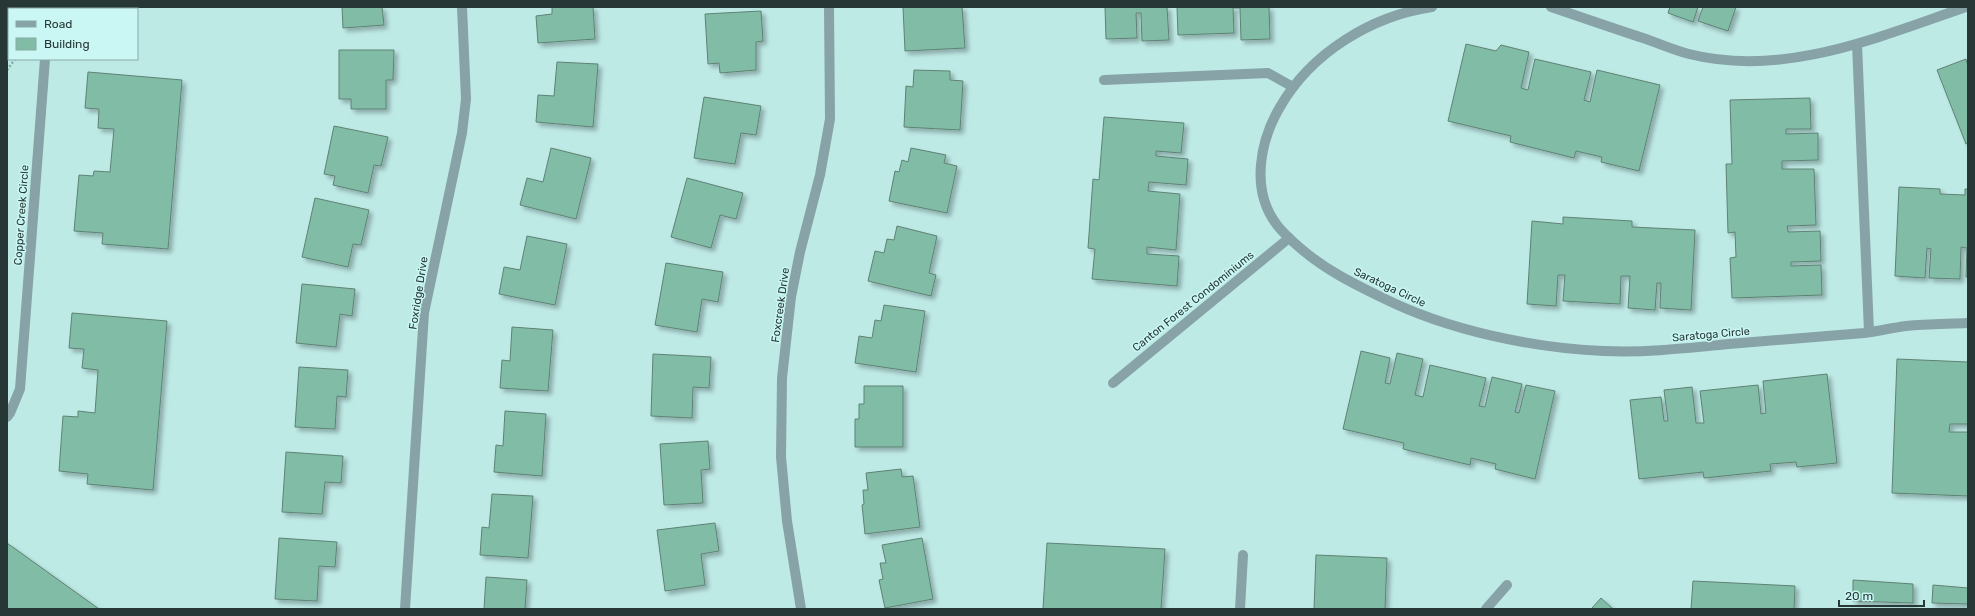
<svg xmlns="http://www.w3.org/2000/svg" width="1975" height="616" viewBox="0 0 1975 616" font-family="Rubik,sans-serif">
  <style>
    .building { fill: #81bda6; stroke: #5e8274; filter: url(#shadow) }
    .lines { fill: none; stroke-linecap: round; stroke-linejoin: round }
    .path { stroke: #83a5a2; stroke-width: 2.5; stroke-dasharray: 2 2; stroke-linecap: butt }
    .service { stroke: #87a3a8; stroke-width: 10 }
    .minor { stroke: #87a3a8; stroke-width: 10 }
    .labels { text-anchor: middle; stroke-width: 3; stroke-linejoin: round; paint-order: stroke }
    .street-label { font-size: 11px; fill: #263736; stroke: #caf7f3 }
  </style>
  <defs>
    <filter id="shadow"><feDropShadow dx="3.5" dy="3.5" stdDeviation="2" flood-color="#0004"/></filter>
  </defs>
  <rect width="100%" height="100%" fill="#beeae6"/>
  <g class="building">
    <polygon points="342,7 382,7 384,25 343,28"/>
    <polygon points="552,7 593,7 595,39 538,43 536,16 552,14"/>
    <polygon points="903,7 962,7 965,48 905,51"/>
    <polygon points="1105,7 1167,7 1169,40 1142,41 1141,13 1136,13 1137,38 1106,39"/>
    <polygon points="1177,7 1269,7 1270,39 1241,40 1240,8 1233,8 1234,33 1178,35"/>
    <polygon points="1670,7 1698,7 1693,22 1668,13"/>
    <polygon points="1703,7 1736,7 1728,31 1698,21"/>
    <polygon points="761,11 763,41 756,42 756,70 720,73 719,63 708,64 705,14"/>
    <polygon points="1466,44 1496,51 1501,45 1529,52 1521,88 1528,90 1535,59 1591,72 1584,100 1590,102 1597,70 1660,85 1639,171 1601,162 1602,157 1576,151 1574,158 1510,142 1511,136 1448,121"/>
    <polygon points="339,50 394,50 393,80 386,80 386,109 351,109 351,99 339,99"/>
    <polygon points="1966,59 1968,66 1968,143 1966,144 1937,70"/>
    <polygon points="557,62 598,64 593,127 536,122 538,95 554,96"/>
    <polygon points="914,70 950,71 950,80 963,81 960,130 904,127 906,86 913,87"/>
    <polygon points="88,72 182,80 168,249 102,244 103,233 74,231 79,175 93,176 94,171 110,172 114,129 98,128 99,109 85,108"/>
    <polygon points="704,97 761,106 756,135 741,133 735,164 694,158"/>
    <polygon points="1810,98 1811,129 1786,129 1786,134 1818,133 1818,160 1782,161 1782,169 1814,169 1816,225 1787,226 1788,232 1820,231 1821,261 1791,262 1791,266 1821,265 1822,295 1732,298 1730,258 1736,257 1735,232 1728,233 1726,164 1732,164 1730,100"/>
    <polygon points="1104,117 1184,123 1181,153 1156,151 1156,156 1188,159 1186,185 1149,182 1148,191 1180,194 1176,250 1147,247 1147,254 1179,256 1177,286 1092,279 1095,249 1088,248 1093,179 1099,180"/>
    <polygon points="334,126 388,137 381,166 374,165 368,193 333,185 335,176 324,174"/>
    <polygon points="551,148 591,158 576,219 520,205 527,178 543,182"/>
    <polygon points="911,148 946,155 944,163 957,166 947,213 889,201 895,171 899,172 902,160 908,162"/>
    <polygon points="687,178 743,193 736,219 720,215 711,248 671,237"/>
    <polygon points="1899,187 1940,189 1940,194 1965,195 1965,189 1968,189 1968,277 1966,277 1967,248 1961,247 1960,279 1929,278 1931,249 1927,248 1925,278 1895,276"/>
    <polygon points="315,198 369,210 361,245 353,244 348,267 302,257"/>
    <polygon points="1563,217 1632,221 1632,227 1695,230 1691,310 1660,308 1661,283 1657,283 1655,310 1628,308 1630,276 1621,276 1620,304 1563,301 1565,275 1558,275 1556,306 1527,304 1532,221 1563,224"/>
    <polygon points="897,226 937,236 929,273 936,275 931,296 868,281 875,251 884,253 887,239 894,240"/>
    <polygon points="527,236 567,244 555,305 499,294 504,267 520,270"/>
    <polygon points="666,263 723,272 718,302 702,299 697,332 655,325"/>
    <polygon points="302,284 355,289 352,316 340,314 336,347 296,343"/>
    <polygon points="884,305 925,311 916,372 855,363 859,336 872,338 875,320 881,321"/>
    <polygon points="72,313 167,321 153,490 87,484 88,474 59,471 63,416 78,417 78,411 95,413 98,370 82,368 84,349 69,348"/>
    <polygon points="512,327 553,330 548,391 500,388 502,360 510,361"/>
    <polygon points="1361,351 1390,358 1385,383 1390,384 1397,353 1423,359 1415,395 1423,397 1430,365 1486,378 1479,406 1485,407 1492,377 1522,384 1515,412 1519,413 1526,385 1555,391 1535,479 1495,469 1496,464 1471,458 1470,465 1403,449 1404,443 1343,429"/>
    <polygon points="653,354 711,357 709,388 693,387 692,418 651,416"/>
    <polygon points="1897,359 1968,362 1968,424 1950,424 1949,432 1968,432 1968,496 1892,493"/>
    <polygon points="299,367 348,370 346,397 337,396 335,429 295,427"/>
    <polygon points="1827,374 1837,463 1797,467 1796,462 1770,464 1771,471 1704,478 1703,472 1639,479 1630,400 1661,397 1664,421 1668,421 1664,390 1692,387 1696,423 1704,423 1700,391 1758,385 1761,414 1766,413 1763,381"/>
    <polygon points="864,386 903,386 903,447 855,447 855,419 859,419 859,404 864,404"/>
    <polygon points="505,411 546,414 542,476 494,472 496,445 503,446"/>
    <polygon points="708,441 710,469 701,470 703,503 664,505 660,444"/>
    <polygon points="286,452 343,456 341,483 325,482 322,514 282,512"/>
    <polygon points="901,469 902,477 913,476 920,527 865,534 862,505 864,504 863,490 868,490 866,473"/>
    <polygon points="492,494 533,496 528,558 480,555 482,527 489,528"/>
    <polygon points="715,523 719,551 701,554 705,585 665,591 657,530"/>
    <polygon points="279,538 337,542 335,567 319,566 317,601 275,599"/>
    <polygon points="922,538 933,599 885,608 879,580 883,579 880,563 886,563 882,545"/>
    <polygon points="7,543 99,609 7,609"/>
    <polygon points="1047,543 1165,549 1161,609 1043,609"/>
    <polygon points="1316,555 1387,558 1385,609 1314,609"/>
    <polygon points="486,577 527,580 525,609 484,609"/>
    <polygon points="1853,580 1913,584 1913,603 1853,601"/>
    <polygon points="1693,581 1795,586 1794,609 1691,609"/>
    <polygon points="1933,585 1968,588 1968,604 1932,603"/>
    <polygon points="1601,598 1613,609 1591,609"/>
  </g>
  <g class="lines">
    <polyline class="path" points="7,70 15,59"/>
    <polyline class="service" points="1240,609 1243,555"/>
    <g class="minor">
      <polyline points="48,7 48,9"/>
      <path d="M 1432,7 C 1371,16 1311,53 1280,107 C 1260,141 1250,190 1277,225 C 1283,233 1291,240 1299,247 C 1324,269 1352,283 1383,298 C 1447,330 1532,348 1604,351 C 1646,353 1688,348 1729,344 C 1774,340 1819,337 1864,333 C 1878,331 1892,328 1906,326 C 1926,324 1947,324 1968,323"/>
      <path d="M 1551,7 C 1581,17 1612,28 1643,38 C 1658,43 1673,50 1689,54 C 1784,78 1878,37 1966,7"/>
      <polyline points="1857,44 1869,332"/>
      <polyline points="1104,80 1268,73 1293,87"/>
      <polyline points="1113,383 1289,238"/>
      <polyline points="7,417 10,413 20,389 45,59"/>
      <polyline points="405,609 424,313 462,133 466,99 462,7"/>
      <polyline points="801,609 787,521 781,457 782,378 791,297 800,252 820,175 830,119 829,7"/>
      <polyline points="1486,609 1507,585"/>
    </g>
  </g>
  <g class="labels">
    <g class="street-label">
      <text transform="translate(21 215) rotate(-86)" y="4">Copper Creek Circle</text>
      <text transform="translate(1390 287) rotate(25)" y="4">Saratoga Circle</text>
      <text transform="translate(418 293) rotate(-81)" y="4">Foxridge Drive</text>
      <text transform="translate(1193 301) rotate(-39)" y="4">Canton Forest Condominiums</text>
      <text transform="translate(780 305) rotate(-82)" y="4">Foxcreek Drive</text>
      <text transform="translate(1711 334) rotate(-5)" y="4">Saratoga Circle</text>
    </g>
  </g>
  <rect width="1975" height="616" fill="none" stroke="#263736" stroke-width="16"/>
  <rect x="8" y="8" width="130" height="52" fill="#caf7f3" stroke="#88aaa7"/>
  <rect x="16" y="21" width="20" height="6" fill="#87a3a8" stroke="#88aaa7"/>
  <text x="44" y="28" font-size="12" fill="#263736">Road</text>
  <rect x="16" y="38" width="20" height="12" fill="#81bda6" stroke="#88aaa7"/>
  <text x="44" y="48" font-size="12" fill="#263736">Building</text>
  <path d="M1839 600v6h85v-6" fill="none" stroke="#263736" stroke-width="2"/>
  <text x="1845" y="600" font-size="12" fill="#263736" stroke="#caf7f3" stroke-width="3" paint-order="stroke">20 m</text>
</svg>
